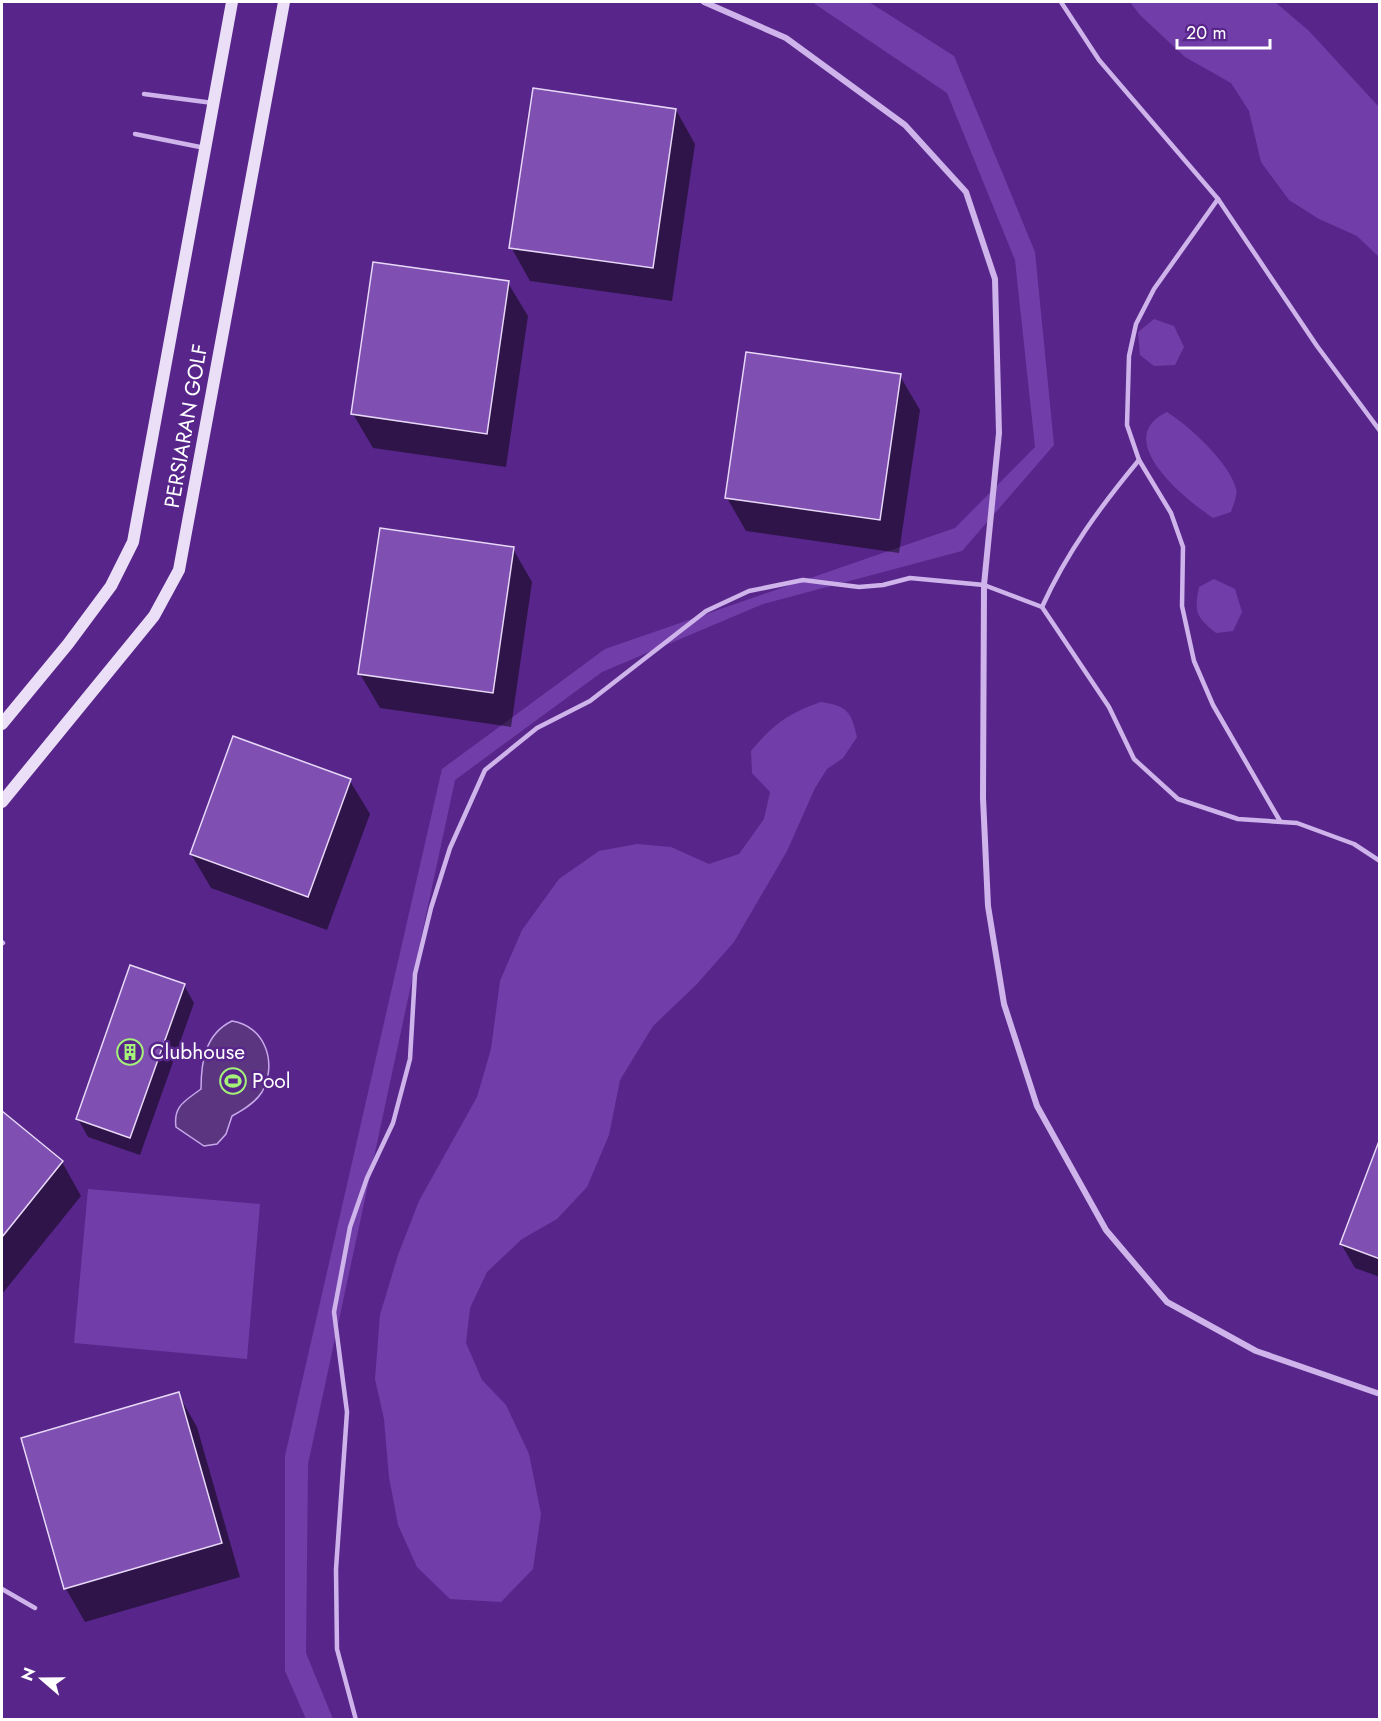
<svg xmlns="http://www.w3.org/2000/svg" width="1381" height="1721" viewBox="0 0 1381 1721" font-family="Jost,sans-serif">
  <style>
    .green { fill: #713ea9 }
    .water { fill: #5b3580; stroke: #c7a9ea; stroke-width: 1.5 }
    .shadow { fill: #0007 }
    .building { fill: #7f4fb2; stroke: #e7d8f7; stroke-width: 1.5 }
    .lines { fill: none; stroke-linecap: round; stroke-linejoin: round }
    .lane { stroke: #ceb4ea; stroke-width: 4.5 }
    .street { stroke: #ceb4ea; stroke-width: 6 }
    .secondary { stroke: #ebdff8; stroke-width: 12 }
    .labels { text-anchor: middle; stroke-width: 5; stroke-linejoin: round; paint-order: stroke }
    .street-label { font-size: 21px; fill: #fff; stroke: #58268a }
    .poi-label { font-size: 21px; fill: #fff; stroke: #58268a; text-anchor: start }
  </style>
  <rect width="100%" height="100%" fill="#58268a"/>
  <g class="green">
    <polygon points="812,2 869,2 954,56 1035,252 1054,445 962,551 763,604 602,672 455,780 308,1464 306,1653 333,1719 306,1719 285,1671 285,1456 442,769 605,649 955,528 1035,447 1015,260 947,93"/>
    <polygon points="1130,2 1275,2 1309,31 1379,107 1379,257 1357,236 1319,219 1289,200 1261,162 1249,111 1231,83 1185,57 1140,15"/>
    <polygon points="1154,319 1174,326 1184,347 1175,365 1154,366 1140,355 1138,332"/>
    <path d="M 1167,412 C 1189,426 1230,463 1236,489 C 1238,495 1233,505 1231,512 L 1213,518 C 1185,499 1110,439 1167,412 Z"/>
    <path d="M 1214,579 L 1235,589 L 1242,612 L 1233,631 L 1216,633 C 1196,617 1194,612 1199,587 Z"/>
    <path d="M 821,702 C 848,706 851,712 857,737 L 843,758 L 827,769 L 815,788 L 787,851 L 734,942 L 696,985 L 653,1026 L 620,1080 L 609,1135 L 587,1187 L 557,1219 L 522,1239 L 487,1272 L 470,1308 L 466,1343 L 482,1380 L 506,1405 L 529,1454 L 541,1514 L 533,1569 L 501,1602 L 450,1599 L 417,1567 L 398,1525 L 389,1477 L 384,1419 L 375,1379 L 380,1315 L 398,1255 L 419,1201 L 477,1097 L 491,1049 L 500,981 L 522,930 L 559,879 L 599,851 L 637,844 L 671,847 L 709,864 L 739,854 L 764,819 L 770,792 L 752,773 L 751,751 C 773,725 788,713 821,702 Z"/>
    <polygon points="88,1189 260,1204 247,1359 74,1343"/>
  </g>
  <path class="water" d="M 232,1021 C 265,1026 278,1063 262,1092 C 255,1103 243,1110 232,1116 L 226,1134 L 217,1144 L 204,1146 L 176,1127 C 173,1106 185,1101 201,1089 C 201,1062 205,1034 232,1021 Z"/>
  <g class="shadow">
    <polygon points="676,110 695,144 672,301 530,281 511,247"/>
    <polygon points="508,283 528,316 506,467 373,448 353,414"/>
    <polygon points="900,376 920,410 899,553 746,531 727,498"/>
    <polygon points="513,549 532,582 511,727 380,708 360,674"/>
    <polygon points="350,781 370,814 327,930 211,888 191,854"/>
    <polygon points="184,985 194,1003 140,1155 88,1137 78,1119"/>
    <polygon points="2,1113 62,1162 81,1196 2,1294"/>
    <polygon points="1380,1143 1380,1277 1355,1268 1341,1244"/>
    <polygon points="178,1394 197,1427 240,1577 85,1622 66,1589 23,1439"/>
  </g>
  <g class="building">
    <polygon points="533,88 676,109 653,268 509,248"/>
    <polygon points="373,262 509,281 487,434 351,414"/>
    <polygon points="746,352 901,374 880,520 725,498"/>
    <polygon points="380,528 514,547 493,693 358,674"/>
    <polygon points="233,736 351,779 308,897 190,854"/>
    <polygon points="130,965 185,984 130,1138 76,1119"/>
    <polygon points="2,1111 63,1161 2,1237"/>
    <polygon points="1379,1141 1380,1142 1380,1259 1340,1244"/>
    <polygon points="179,1392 222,1543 64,1589 21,1438"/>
  </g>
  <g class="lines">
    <g class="lane">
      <polyline points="1061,2 1099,60 1218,199 1317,346 1380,431"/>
      <polyline points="144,94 213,103"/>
      <polyline points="135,134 205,148"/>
      <polyline points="1218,199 1154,289 1136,324 1129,356 1127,425 1139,460 1171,513 1183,547 1182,606 1194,661 1213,705 1280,821"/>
      <path d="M 1042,607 C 1067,552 1100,507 1139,460"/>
      <polyline points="2,942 3,943"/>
      <polyline points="2,1589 35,1608"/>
      <polyline points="356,1720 337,1649 336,1569 347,1412 334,1312 350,1227 367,1178 393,1123 410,1059 415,974 431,908 450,848 485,770 537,728 590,701 706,611 749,591 803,580 859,587 883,585 910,578 984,585 1042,607 1109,707 1134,759 1178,799 1238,819 1297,823 1354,844 1380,861"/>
    </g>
    <polyline class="street" points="704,2 786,38 905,125 966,192 995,279 999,433 984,585 983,798 988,906 1004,1004 1037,1106 1106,1230 1167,1302 1256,1351 1380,1394"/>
    <g class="secondary">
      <polyline points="2,724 68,644 111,586 133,542 232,2"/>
      <polyline points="2,802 154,616 179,570 284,2"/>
    </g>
  </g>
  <defs>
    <g id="building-ring" transform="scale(1.35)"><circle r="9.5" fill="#58268a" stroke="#a5f279" stroke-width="1.5"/><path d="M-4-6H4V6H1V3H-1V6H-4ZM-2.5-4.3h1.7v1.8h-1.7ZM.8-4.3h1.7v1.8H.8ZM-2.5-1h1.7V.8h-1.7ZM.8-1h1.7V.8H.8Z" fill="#a5f279"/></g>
    <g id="stadium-ring" transform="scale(1.35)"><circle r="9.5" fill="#58268a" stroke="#a5f279" stroke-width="1.5"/><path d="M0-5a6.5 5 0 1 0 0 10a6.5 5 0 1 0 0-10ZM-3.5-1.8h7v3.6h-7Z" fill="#a5f279"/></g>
  </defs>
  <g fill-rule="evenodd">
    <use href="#building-ring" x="130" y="1052"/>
    <use href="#stadium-ring" x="233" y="1081"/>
  </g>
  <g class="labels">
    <g class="street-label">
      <text transform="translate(186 426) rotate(-80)" y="7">PERSIARAN GOLF</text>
    </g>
    <g class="poi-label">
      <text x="150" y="1059">Clubhouse</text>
      <text x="252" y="1088">Pool</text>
    </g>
  </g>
  <rect width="1381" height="1721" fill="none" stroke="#ffffff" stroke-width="6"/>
  <g transform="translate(42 1679) rotate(290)" stroke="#58268a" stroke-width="4.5" paint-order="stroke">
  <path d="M0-4.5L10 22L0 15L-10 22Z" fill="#ffffff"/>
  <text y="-9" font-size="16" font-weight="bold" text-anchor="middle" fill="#ffffff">N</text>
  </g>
  <path d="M1177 39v9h93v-9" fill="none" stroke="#ffffff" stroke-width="3"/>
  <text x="1186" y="39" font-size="18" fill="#ffffff" stroke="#58268a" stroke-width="4.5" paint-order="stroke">20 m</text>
</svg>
